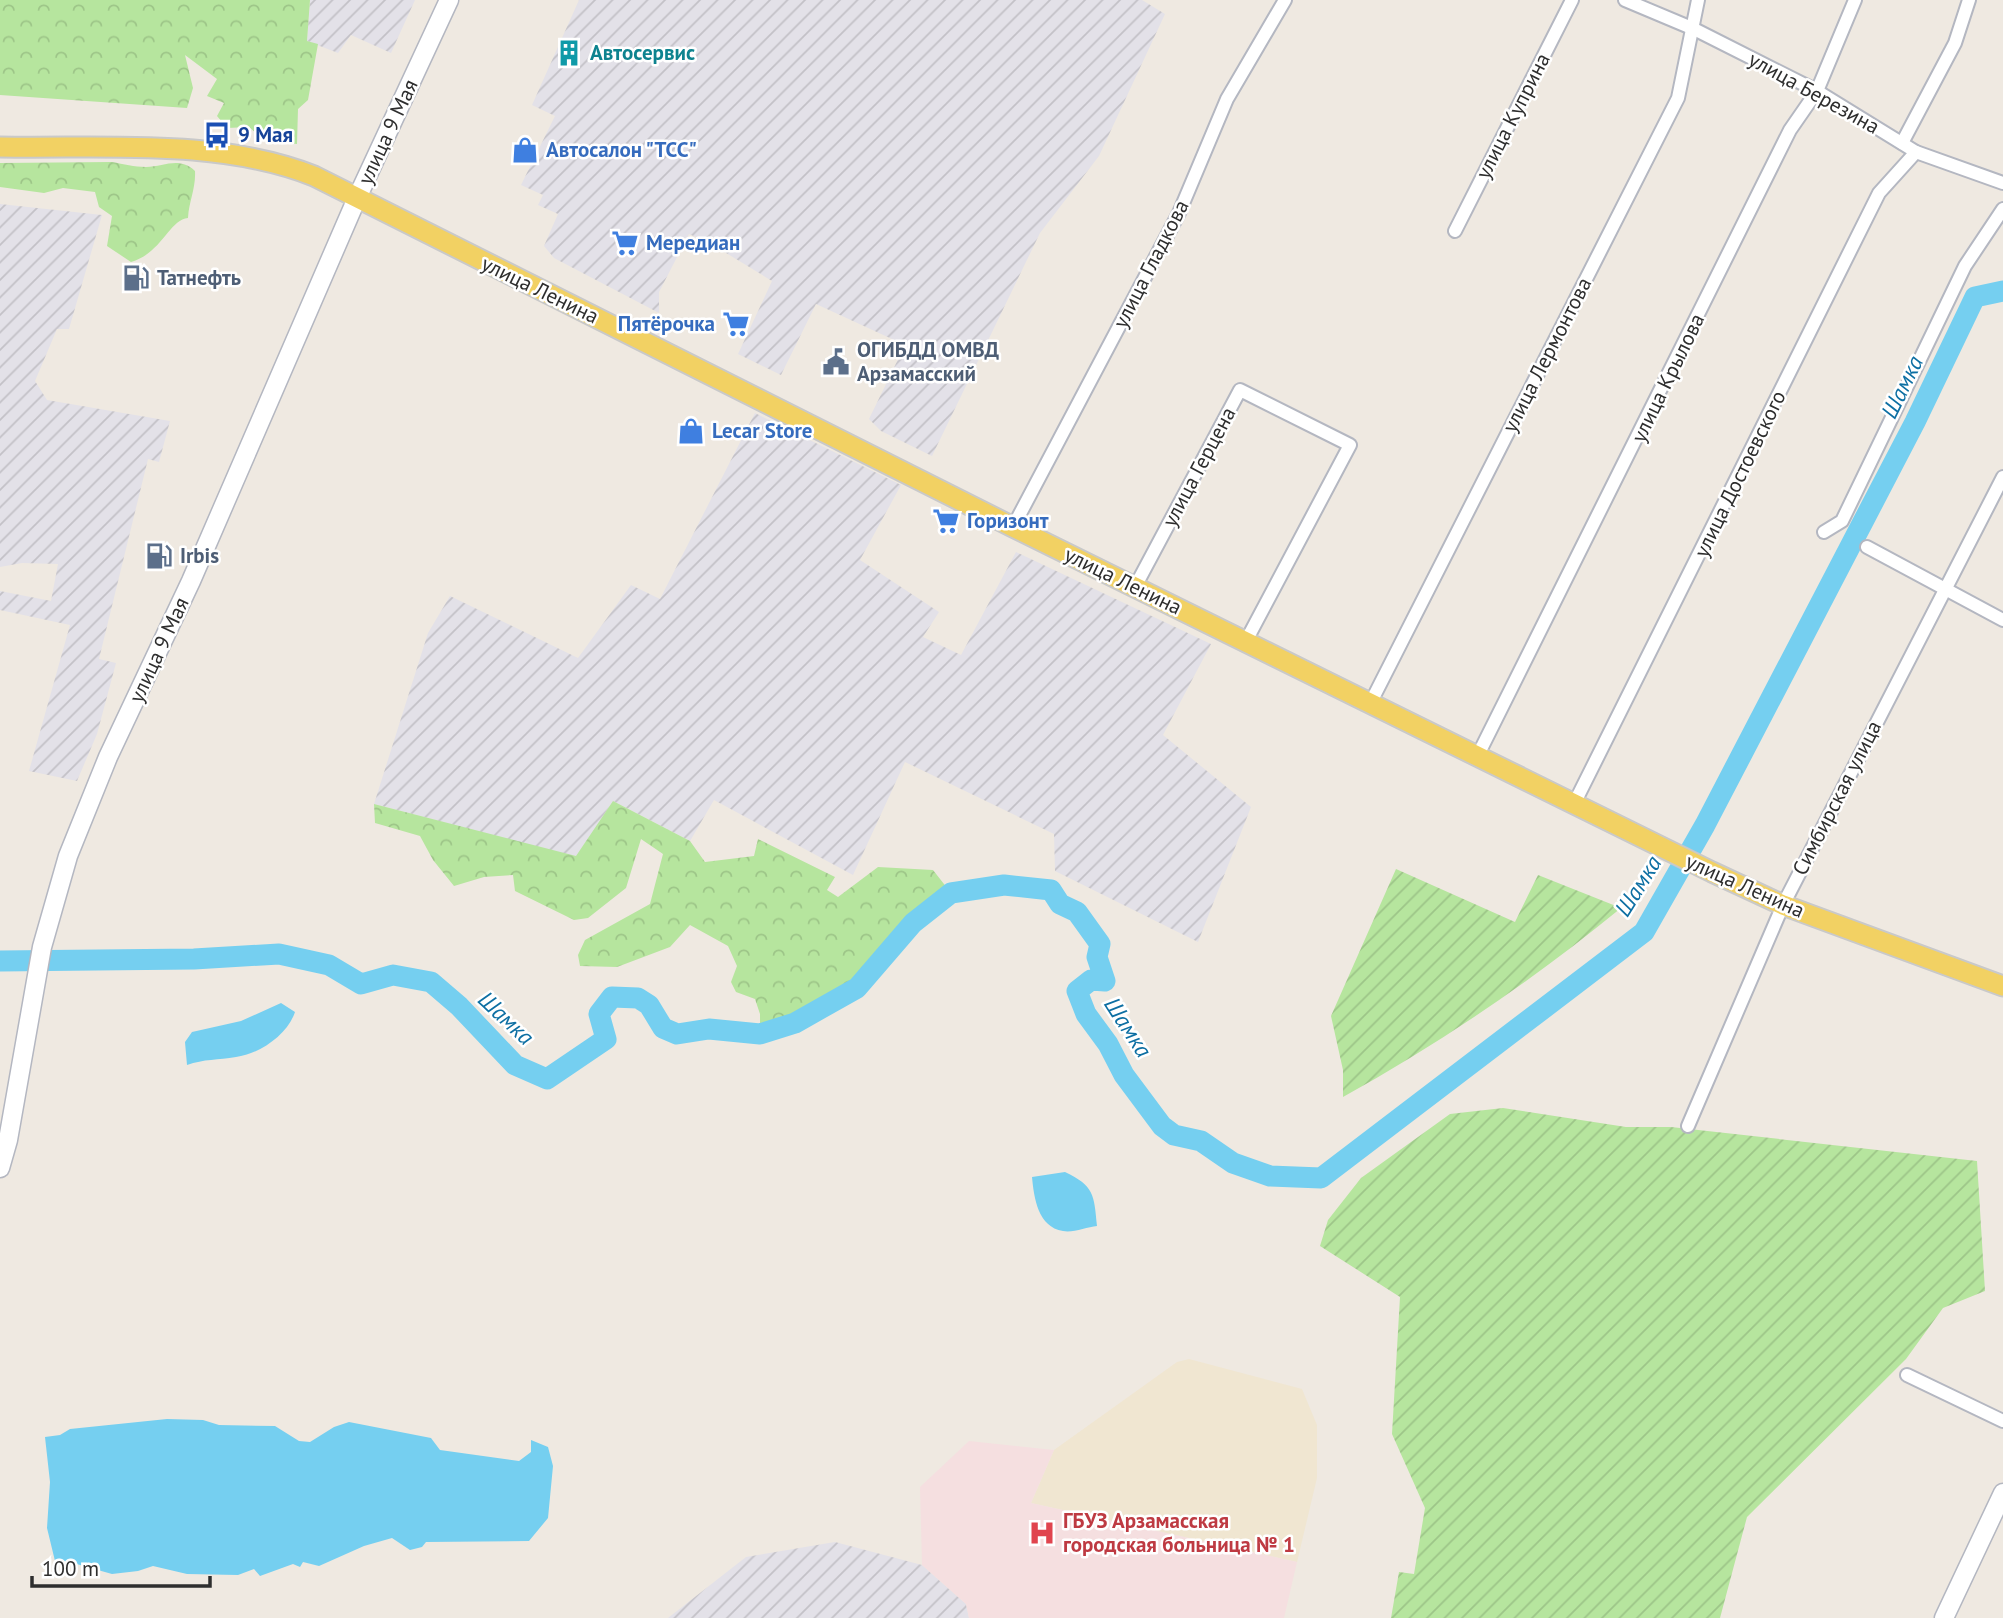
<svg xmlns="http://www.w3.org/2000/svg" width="2003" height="1618" viewBox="0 0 2003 1618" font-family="'PT Sans',sans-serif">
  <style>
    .industrial { fill: url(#industrial-furrows) }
    .education { fill: #f0e6d1 }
    .medical { fill: #f5dfe0 }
    .forest { fill: url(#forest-crowns) }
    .garden { fill: url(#garden-furrows) }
    .water { fill: #75cff0 }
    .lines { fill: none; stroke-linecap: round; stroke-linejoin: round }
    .river { stroke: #75cff0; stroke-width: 21 }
    .street-casing { stroke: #b4b7c1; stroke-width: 16 }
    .secondary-casing { stroke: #b4b7c1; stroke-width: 21 }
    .primary-casing { stroke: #c9c9c9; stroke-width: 23 }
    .street { stroke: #fff; stroke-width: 12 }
    .secondary { stroke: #fff; stroke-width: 18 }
    .primary { stroke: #f2d163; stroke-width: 19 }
    .labels { text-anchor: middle; stroke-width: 5; stroke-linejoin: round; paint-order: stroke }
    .culture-label { font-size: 21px; font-weight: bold; fill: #0d838f; stroke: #fff; text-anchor: start }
    .street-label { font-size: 21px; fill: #2e2e2e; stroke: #fff }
    .transit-label { font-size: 21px; font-weight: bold; fill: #164399; stroke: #fff; text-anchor: start }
    .shop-label { font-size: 21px; font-weight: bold; fill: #366cbe; stroke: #fff; text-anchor: start }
    .service-label { font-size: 21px; font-weight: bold; fill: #4e5e75; stroke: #fff; text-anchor: start }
    .health-label { font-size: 21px; font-weight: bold; fill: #be3a42; stroke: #fff; text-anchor: start }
    .water-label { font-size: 23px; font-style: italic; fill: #0d6fa3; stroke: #fff }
  </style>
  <defs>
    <pattern id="industrial-furrows" width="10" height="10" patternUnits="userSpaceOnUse" patternTransform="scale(1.75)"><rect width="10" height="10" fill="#e3e1e8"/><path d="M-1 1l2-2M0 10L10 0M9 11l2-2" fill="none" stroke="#c3c1c7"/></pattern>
    <pattern id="forest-crowns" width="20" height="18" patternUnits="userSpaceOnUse" patternTransform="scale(1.75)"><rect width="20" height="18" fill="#b6e59e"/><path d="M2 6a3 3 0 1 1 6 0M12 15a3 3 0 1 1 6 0" fill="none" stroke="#9dc588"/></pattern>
    <pattern id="garden-furrows" width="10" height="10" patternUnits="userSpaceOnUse" patternTransform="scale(1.75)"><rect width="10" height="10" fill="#b6e59e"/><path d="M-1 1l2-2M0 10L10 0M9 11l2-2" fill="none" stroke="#9dc588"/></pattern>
  </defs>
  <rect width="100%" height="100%" fill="#efe9e1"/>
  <g class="industrial">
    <polygon points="310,0 415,0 391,53 351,35 338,53 307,41"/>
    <polygon points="579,0 1142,0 1165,14 1099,156 1040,233 932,456 881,431 869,419 905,345 816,304 781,375 738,354 772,281 713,245 689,234 659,292 659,313 554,258 544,246 558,214 538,205 543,195 521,185 555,116 532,105"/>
    <polygon points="0,204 102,215 69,329 57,329 35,381 47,400 170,421 159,462 148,459 99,659 116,663 97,734 77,781 29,771 70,625 0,610 0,591 51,601 58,564 22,563 0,567"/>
    <polygon points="755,413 901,485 860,560 939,612 923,637 961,655 1016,552 1211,644 1163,735 1251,807 1198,942 1055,871 1054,834 905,762 853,875 714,800 690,841 613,801 576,857 374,804 428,633 450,596 578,658 631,585 660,599"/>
    <polygon points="835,1542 922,1565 966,1604 969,1618 668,1618 746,1557"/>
  </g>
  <polygon class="education" points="1189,1359 1302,1389 1317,1425 1317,1478 1297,1562 1031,1503 1054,1450 1177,1362"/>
  <polygon class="medical" points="969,1441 1054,1450 1031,1503 1297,1562 1284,1618 969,1618 966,1604 922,1565 920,1487"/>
  <g class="forest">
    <polygon points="0,0 310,0 307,41 318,44 308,100 298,109 297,144 264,140 249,127 227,128 217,116 224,103 207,96 217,79 185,55 193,88 187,108 0,95"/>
    <path d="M 112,162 C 124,164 134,167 146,167 C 164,167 179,156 195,171 C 196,188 189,201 188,218 C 169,220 162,253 131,262 L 107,246 L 112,216 L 99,207 L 95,192 L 63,188 L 44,193 L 0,187 L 0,163 Z"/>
    <polygon points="613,801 690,841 705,862 754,856 758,839 835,877 827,890 838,897 878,867 933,870 951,893 913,923 857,988 795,1023 760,1034 760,1014 755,999 736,992 731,982 737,966 728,946 690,925 670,947 617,967 580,966 578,955 585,940 650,904 663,854 641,839 626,888 588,918 574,920 515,891 513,875 484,877 454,886 433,860 420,836 375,823 374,804 576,856"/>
  </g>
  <g class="garden">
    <path d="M 1396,869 L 1515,922 L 1538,875 L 1621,908 C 1533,980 1442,1042 1343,1097 L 1343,1070 L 1331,1016 Z"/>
    <polygon points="1503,1108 1626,1127 1671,1127 1977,1161 1985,1291 1943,1308 1906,1359 1747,1517 1720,1618 1391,1618 1399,1572 1414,1574 1425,1508 1392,1434 1400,1297 1320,1246 1328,1220 1361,1178 1450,1114"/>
  </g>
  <g class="water">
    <path d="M 281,1003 L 295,1012 C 288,1034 260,1054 236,1057 C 218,1060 204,1059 187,1065 L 185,1042 L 192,1032 L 241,1021 Z"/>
    <path d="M 1065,1172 C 1094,1186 1094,1194 1097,1226 C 1087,1227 1073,1233 1063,1231 C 1038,1227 1034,1198 1032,1177 Z"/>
    <polygon points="167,1419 203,1420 219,1425 275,1426 299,1441 310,1442 334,1427 349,1422 431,1438 440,1450 519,1461 531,1452 531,1440 548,1447 553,1466 548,1518 529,1541 426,1542 422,1547 410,1550 392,1538 364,1546 319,1566 303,1562 300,1567 293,1564 260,1576 254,1569 238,1575 187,1574 153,1566 138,1571 112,1574 73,1563 55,1561 47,1528 50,1482 45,1437 60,1435 70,1429"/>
  </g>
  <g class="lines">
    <polyline class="river" points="0,961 194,959 279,954 329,965 361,984 393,975 431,982 459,1006 515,1065 547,1079 606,1039 599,1014 612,997 638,998 649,1005 663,1028 677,1034 709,1029 760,1034 795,1023 857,988 913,923 951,893 1004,885 1051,890 1060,904 1077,912 1100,944 1097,957 1105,981 1091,980 1077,991 1086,1014 1108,1044 1124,1075 1162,1126 1174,1135 1201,1141 1233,1163 1270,1176 1321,1178 1644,932 1705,825 1915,422 1975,297 2003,291"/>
    <g class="street-casing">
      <g id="street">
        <polyline points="1625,0 1694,29 1817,91 1916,152 2003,183"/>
        <polyline points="1902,143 1955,43 1969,0"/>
        <polyline points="1455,231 1572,0"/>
        <polyline points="1013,527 1179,213 1227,99 1285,0"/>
        <polyline points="1824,532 1842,521 1965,266 2003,209"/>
        <polyline points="1867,547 2003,620"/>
        <polyline points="1135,587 1240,390 1350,445 1246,641"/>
        <polyline points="1371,702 1678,98 1698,0"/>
        <polyline points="1478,755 1790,130 1817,91 1855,0"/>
        <polyline points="1574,804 1879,193 1916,152"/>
        <polyline points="1688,1126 1783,905 2003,477"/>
        <polyline points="1907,1375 2003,1421"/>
      </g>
    </g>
    <g class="secondary-casing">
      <g id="secondary">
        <polyline points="0,1168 8,1140 42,947 68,856 108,757 191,581 357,198 449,0"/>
        <polyline points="1944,1618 2003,1493"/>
      </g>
    </g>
    <g class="primary-casing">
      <path id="primary" d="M 0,147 C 103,149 218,138 314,176 L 1013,527 L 1712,872 L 1783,905 L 2003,986"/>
    </g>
    <use href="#street" class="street"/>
    <use href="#secondary" class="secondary"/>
    <use href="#primary" class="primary"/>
  </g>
  <defs>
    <g id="building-bare" transform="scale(2.1)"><path d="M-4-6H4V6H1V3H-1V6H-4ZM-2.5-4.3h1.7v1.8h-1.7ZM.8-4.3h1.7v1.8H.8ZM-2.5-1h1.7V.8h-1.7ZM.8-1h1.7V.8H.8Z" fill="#0f9aa8" stroke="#fff" stroke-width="2.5" paint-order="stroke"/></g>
    <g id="bus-bare" transform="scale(2.1)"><path d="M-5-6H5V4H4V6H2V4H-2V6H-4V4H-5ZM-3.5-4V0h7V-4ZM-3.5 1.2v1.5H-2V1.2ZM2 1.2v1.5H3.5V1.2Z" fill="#1a4fb4" stroke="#fff" stroke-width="2.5" paint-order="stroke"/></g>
    <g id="shop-bare" transform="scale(2.1)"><path d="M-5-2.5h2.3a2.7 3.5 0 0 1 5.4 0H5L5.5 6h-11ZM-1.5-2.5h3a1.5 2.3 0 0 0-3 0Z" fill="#3f7fe0" stroke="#fff" stroke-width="2.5" paint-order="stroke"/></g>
    <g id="supermarket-bare" transform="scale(2.1)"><path d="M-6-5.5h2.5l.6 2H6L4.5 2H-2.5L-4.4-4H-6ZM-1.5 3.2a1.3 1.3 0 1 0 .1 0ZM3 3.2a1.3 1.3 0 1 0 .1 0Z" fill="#3f7fe0" stroke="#fff" stroke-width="2.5" paint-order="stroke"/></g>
    <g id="fuel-bare" transform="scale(2.1)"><path d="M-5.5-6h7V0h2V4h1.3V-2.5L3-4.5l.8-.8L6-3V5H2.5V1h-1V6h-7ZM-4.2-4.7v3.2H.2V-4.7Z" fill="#5c6f8a" stroke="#fff" stroke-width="2.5" paint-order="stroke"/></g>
    <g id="civic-bare" transform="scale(2.1)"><path d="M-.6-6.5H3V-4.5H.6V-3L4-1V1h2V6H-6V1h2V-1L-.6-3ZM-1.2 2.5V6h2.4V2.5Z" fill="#5c6f8a" stroke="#fff" stroke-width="2.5" paint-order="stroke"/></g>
    <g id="hospital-bare" transform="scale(2.1)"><path d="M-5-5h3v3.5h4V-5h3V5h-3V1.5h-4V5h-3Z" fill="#e0444e" stroke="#fff" stroke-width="2.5" paint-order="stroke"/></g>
  </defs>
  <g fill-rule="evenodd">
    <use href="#building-bare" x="569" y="53"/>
    <use href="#bus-bare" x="217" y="135"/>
    <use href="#shop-bare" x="525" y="150"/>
    <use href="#supermarket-bare" x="625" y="243"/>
    <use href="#fuel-bare" x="136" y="278"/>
    <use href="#supermarket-bare" x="736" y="324"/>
    <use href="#civic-bare" x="836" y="362"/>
    <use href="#shop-bare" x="691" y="431"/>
    <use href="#supermarket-bare" x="946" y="521"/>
    <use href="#fuel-bare" x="159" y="556"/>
    <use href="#hospital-bare" x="1042" y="1533"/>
  </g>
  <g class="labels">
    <g class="culture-label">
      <text x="590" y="60">Автосервис</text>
    </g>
    <g class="street-label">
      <text transform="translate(1814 93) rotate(29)" y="7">улица Березина</text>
      <text transform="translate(1513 116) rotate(-63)" y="7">улица Куприна</text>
      <text transform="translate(388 132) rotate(-65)" y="7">улица 9 Мая</text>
      <text transform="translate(1151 264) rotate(-63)" y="7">улица Гладкова</text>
      <text transform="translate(540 290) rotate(26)" y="7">улица Ленина</text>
      <text transform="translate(1547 355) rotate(-63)" y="7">улица Лермонтова</text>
      <text transform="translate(1668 378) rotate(-64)" y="7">улица Крылова</text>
      <text transform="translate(1199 467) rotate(-62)" y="7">улица Герцена</text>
      <text transform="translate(1740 474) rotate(-64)" y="7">улица Достоевского</text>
      <text transform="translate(1123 581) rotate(26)" y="7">улица Ленина</text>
      <text transform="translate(159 650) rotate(-65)" y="7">улица 9 Мая</text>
      <text transform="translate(1837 798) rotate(-63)" y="7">Симбирская улица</text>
      <text transform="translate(1745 886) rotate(24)" y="7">улица Ленина</text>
    </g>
    <g class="transit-label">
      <text x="238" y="142">9 Мая</text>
    </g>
    <g class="shop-label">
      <text x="546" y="157">Автосалон "ТСС"</text>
      <text x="646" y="250">Мередиан</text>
      <text x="715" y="331" text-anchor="end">Пятёрочка</text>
      <text x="712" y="438">Lecar Store</text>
      <text x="967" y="528">Горизонт</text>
    </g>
    <g class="service-label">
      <text x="157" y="285">Татнефть</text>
      <text x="857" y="357">ОГИБДД ОМВД<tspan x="857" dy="24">Арзамасский</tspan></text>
      <text x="180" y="563">Irbis</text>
    </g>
    <g class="health-label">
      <text x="1063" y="1528">ГБУЗ Арзамасская<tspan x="1063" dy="24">городская больница № 1</tspan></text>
    </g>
    <g class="water-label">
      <text transform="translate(1902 387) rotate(-64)" y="8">Шамка</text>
      <text transform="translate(1638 886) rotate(-58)" y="8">Шамка</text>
      <text transform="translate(506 1018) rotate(43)" y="8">Шамка</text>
      <text transform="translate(1128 1027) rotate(57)" y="8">Шамка</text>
    </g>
  </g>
  <path d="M32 1576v10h178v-10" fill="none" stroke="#2e2e2e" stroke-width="3.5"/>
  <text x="42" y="1576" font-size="21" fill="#2e2e2e" stroke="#ffffff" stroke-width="5" paint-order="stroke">100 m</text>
</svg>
